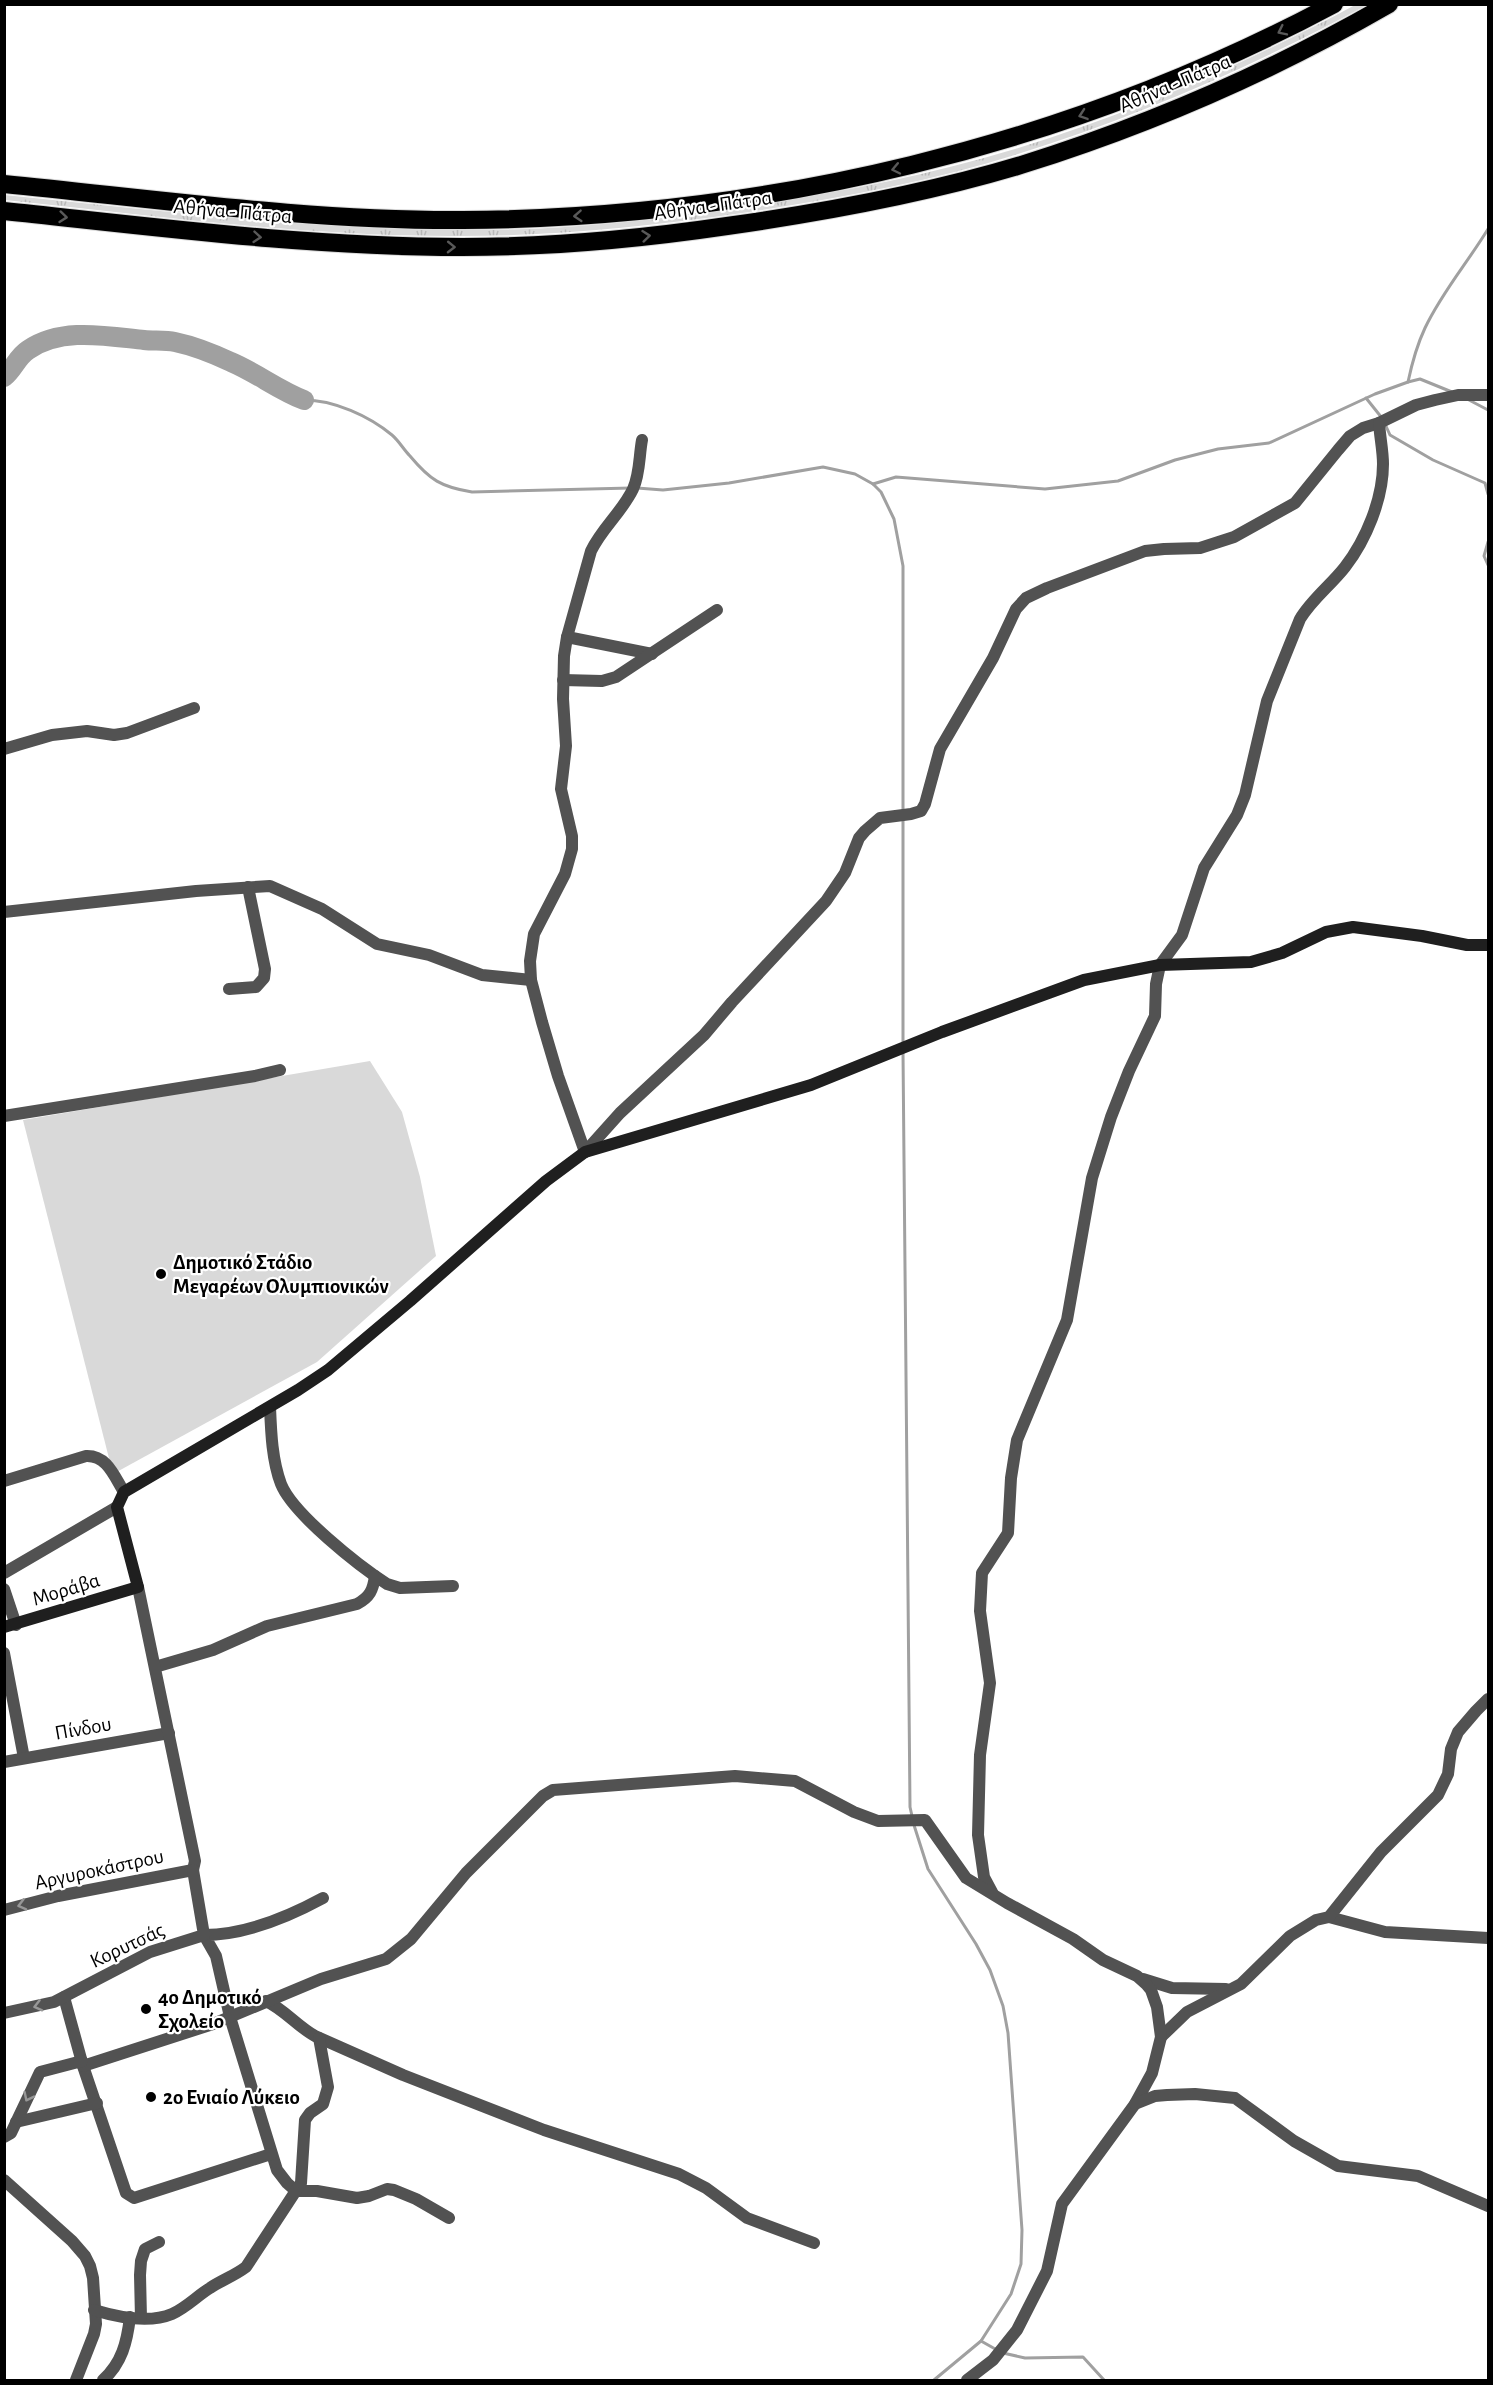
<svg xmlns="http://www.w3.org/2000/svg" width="1493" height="2385" viewBox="0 0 1493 2385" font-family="'Alegreya Sans',sans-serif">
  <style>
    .grass { fill: url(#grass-tufts) }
    .garden { fill: #d9d9d9 }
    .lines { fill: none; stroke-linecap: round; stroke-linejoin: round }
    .stream { stroke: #a0a0a0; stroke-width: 3 }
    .river { stroke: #a0a0a0; stroke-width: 20 }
    .highway-casing { stroke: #dbdbdb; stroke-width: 20 }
    .street { stroke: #525252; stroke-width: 12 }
    .secondary { stroke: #1f1f1f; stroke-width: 12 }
    .highway { stroke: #000; stroke-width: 18 }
    .oneway { stroke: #595959 }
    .oneway2 { stroke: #979797 }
    .poi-dot { fill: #000; stroke: #fff; stroke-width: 2 }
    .labels { text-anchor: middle; stroke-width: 4.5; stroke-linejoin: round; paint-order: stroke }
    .street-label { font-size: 21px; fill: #000; stroke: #fff }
    .poi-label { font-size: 21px; font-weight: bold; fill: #000; stroke: #fff; text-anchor: start }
  </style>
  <defs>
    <pattern id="grass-tufts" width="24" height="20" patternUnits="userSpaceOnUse" patternTransform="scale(1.5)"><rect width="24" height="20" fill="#d9d9d9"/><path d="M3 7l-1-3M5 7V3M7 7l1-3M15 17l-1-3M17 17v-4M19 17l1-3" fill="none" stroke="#b8b8b8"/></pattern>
  </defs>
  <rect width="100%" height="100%" fill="#fff"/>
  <path class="grass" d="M 1355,5 L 1367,5 C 1256,65 1139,116 1018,154 C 926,183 830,200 735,214 C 644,227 553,236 461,236 C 309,237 156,216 5,200 L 5,195 C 155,210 306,229 457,230 C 545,231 634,223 721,210 C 820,196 919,178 1015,149 C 1133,113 1247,63 1355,5 Z"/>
  <polygon class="garden" points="370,1061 402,1112 420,1177 436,1256 317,1362 113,1474 23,1120"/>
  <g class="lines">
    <g class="stream">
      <path d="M 1408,382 C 1412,363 1417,345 1425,328 C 1442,292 1468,262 1488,229"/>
      <polyline points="1366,398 1382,418"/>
      <path d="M 304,400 C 334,400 369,416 392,435 C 399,441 404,450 410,456 C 430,480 441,487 472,492 L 631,488"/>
      <polyline points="1469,400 1488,410"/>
      <polyline points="1385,424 1390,435 1433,460 1485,483 1488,494"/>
      <polyline points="873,484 896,477 1045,489 1118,481 1175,460 1218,449 1269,443 1375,394 1408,382 1420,379 1452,392"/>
      <polyline points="637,488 663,490 729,483 823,467 855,474 873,484 881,492 894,519 903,566 903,811"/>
      <polyline points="1488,542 1484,556 1488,565"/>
      <polyline points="903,1045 903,818"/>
      <polyline points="903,1052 910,1807 912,1816"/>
      <polyline points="913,1822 928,1869 976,1944 990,1970 1003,2006 1008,2033 1022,2230 1021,2264 1011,2294 981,2341 934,2380"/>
      <polyline points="981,2341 997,2350"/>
      <polyline points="1003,2353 1025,2358 1083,2357 1104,2380"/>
    </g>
    <path class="river" d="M 4,377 C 14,369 17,357 28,350 C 61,327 106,336 144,340 C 154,341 165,340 175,342 C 194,346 214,354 231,362 C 257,373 278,390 304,400"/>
    <g class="highway-casing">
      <g id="highway">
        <path d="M 4,184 C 157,199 310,221 463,220 C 765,218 1067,147 1334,4"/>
        <path d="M 4,211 C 156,227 309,247 462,247 C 551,247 639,239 727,226 C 826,212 925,194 1021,165 C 1149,125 1273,71 1389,4"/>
      </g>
    </g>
    <g class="street">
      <polyline points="567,637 652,654"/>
      <polyline points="563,680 602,681 616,677 717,610"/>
      <polyline points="4,749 52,735 87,731 114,735 127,733 194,708"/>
      <polyline points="4,912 196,891 270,886 322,909 377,944 429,955 482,975 531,980"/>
      <polyline points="229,989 256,987 264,978 265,969 248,887"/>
      <polyline points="4,1116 255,1076 280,1070"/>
      <polyline points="585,1152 620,1113 704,1035 732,1002 826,901 845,873 859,838 865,831 880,818 911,814 921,811 925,804 940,749 993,658 1016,609 1026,598 1047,588 1145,551 1164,549 1200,548 1234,537 1295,503 1338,450 1350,436 1363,428 1379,423 1416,405 1435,400 1458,395 1488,395"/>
      <path d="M 585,1152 L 558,1076 L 542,1022 L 531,980 L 530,961 L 534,934 L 565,874 L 572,849 L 572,836 L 561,789 L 566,746 L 563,699 L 564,656 L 567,637 L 591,551 C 602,528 622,512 633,489 C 640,474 639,456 642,440"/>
      <path d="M 270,1407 C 271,1432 272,1460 281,1484 C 293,1514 359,1566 387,1584 L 400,1588 L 453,1586"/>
      <path d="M 4,1481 L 86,1456 C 107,1455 114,1476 124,1492"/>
      <polyline points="4,1573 117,1507"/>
      <polyline points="4,1589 16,1625"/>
      <polyline points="4,1653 24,1758"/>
      <path d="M 155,1667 L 213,1650 L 267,1626 L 357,1604 C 370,1597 373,1590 375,1576"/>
      <polyline points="4,1762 169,1733"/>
      <path d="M 992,1892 L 984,1877 L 978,1835 L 980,1755 L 990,1683 L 980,1611 L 982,1573 L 1008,1533 L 1011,1478 L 1017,1440 L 1067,1320 L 1092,1178 L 1111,1117 L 1129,1071 L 1155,1016 L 1156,984 L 1160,965 L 1182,935 L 1204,868 L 1237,815 L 1245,795 L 1267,701 L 1300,619 C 1312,599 1331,585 1345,567 C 1366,540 1383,499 1383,464 C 1383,451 1380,437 1379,423"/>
      <path d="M 323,1898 C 288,1917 244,1935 204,1935 L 216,1956 L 230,2017 L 277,2170 L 287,2183 L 296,2191 L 317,2191 L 357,2198 L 369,2196 L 387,2189 L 394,2190 L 416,2199 L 449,2218"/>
      <polyline points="4,1910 58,1896 193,1870 195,1861 138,1587"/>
      <polyline points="1329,1917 1385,1932 1488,1938"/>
      <polyline points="1143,1979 1172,1988 1226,1989"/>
      <polyline points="64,1997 83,2066 126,2193 134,2198 271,2154"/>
      <path d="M 266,2001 C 285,2010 297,2026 315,2036 L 403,2075 L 544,2130 L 679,2174 L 706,2188 L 747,2218 L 814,2243"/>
      <polyline points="4,2013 54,2002 150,1952 204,1935 193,1870"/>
      <polyline points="1161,2037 1187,2012 1241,1984 1290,1936 1316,1920 1329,1917 1381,1852 1438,1795 1448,1774 1451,1749 1458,1732 1476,1711 1488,1699"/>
      <polyline points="83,2066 213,2024 321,1979 386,1959 411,1939 466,1873 543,1796 553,1790 735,1776 795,1781 854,1812 878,1821 925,1820 966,1878 1007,1903 1073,1939 1103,1960 1137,1976 1146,1984 1151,1990 1157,2007 1161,2037 1152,2073 1135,2104 1062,2204 1047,2271 1017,2330 993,2360 967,2380"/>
      <polyline points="1135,2104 1155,2096 1167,2095 1195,2094 1235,2098 1294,2141 1338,2166 1418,2176 1488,2206"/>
      <polyline points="16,2122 97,2103"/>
      <polyline points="4,2137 11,2133 40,2072 82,2061"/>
      <polyline points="4,2180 72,2241 85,2256 90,2266 93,2278 96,2324 94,2334 76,2380"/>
      <path d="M 94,2310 C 117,2317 148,2324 172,2314 C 186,2308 197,2296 210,2288 C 222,2280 234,2276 246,2267 L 301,2183 L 305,2120 L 310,2113 L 323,2104 L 328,2087 L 319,2038"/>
      <polyline points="141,2318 140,2275 141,2261 145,2249 159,2242"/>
      <path d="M 103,2380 C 122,2363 127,2342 130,2317"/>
    </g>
    <polyline class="secondary" points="4,1627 138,1587 117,1507 124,1492 298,1390 328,1370 410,1301 546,1181 585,1152 811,1085 942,1032 1084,980 1160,965 1251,962 1282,953 1326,932 1353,927 1422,936 1467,945 1488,945"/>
    <use href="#highway" class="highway"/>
  </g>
  <defs><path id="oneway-chevron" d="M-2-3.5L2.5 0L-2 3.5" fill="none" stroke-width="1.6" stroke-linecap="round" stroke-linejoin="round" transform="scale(1.5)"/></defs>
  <g class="oneway">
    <use href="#oneway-chevron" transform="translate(1282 31) rotate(154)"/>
    <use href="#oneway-chevron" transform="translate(1083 115) rotate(161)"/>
    <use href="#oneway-chevron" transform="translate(896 169) rotate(168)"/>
    <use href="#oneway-chevron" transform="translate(578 216) rotate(176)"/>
    <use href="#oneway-chevron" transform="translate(63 217) rotate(6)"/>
    <use href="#oneway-chevron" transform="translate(646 236) rotate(-6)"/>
    <use href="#oneway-chevron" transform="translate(257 237) rotate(5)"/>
    <use href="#oneway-chevron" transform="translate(451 247) rotate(1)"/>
  </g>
  <g class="oneway2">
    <use href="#oneway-chevron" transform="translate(22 1905) rotate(165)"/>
    <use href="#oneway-chevron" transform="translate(38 2006) rotate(166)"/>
    <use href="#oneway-chevron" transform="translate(28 2097) rotate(116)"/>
  </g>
  <g class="poi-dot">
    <circle cx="161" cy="1274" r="6"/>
    <circle cx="146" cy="2009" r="6"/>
    <circle cx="151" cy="2097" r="6"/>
  </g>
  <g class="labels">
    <g class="street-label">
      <text transform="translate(1175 83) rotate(-23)" y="7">Αθήνα - Πάτρα</text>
      <text transform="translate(713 205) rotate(-8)" y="7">Αθήνα - Πάτρα</text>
      <text transform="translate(233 211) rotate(5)" y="7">Αθήνα - Πάτρα</text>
      <text transform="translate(66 1589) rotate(-17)" y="7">Μοράβα</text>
      <text transform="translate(83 1728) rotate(-10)" y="7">Πίνδου</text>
      <text transform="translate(99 1869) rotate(-12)" y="7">Αργυροκάστρου</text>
      <text transform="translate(127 1945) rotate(-25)" y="7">Κορυτσάς</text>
    </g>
    <g class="poi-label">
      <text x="173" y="1269">Δημοτικό Στάδιο<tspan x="173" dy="24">Μεγαρέων Ολυμπιονικών</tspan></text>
      <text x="158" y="2004">4ο Δημοτικό<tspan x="158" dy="24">Σχολείο</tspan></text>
      <text x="163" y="2104">2ο Ενιαίο Λύκειο</text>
    </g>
  </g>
  <rect width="1493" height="2385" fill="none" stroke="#000000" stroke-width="12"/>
</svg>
